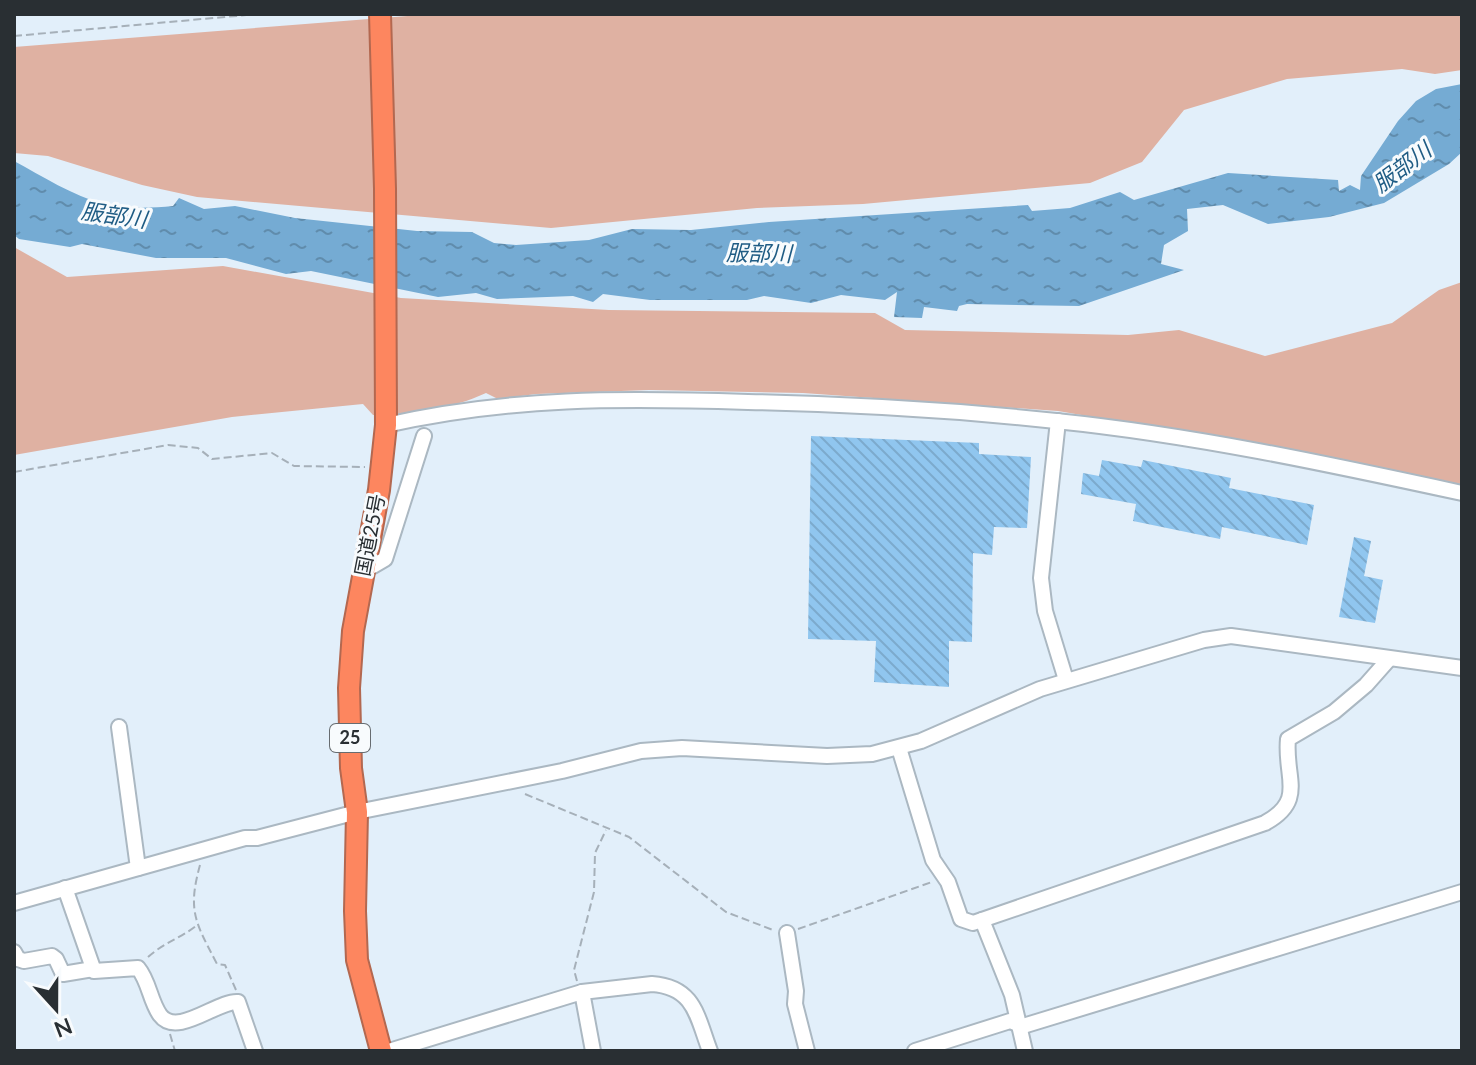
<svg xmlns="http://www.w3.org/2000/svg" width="1476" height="1065" viewBox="0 0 1476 1065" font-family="Lato,'Noto Sans JP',sans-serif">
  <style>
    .grass { fill: #dfb1a2 }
    .water { fill: url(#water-ripples) }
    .building { fill: url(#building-back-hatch) }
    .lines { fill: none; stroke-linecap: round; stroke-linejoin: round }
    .minor-casing { stroke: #abb8c2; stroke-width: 18 }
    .highway-casing { stroke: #b36850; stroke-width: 24 }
    .path { stroke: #a6b0b9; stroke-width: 2; stroke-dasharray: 8 4; stroke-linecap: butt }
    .minor { stroke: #fff; stroke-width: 14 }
    .highway { stroke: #fd865f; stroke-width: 20 }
    .labels { text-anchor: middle; stroke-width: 6; stroke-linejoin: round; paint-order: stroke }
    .shield { fill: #f8fbfd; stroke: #676c70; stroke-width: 2 }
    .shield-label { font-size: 18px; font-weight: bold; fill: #292f33 }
    .street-label { font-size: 20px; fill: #292f33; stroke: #f8fbfd }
    .water-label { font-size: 22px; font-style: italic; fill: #1f5c84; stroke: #f8fbfd }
  </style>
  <defs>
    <pattern id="water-ripples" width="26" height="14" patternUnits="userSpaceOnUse" patternTransform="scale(2)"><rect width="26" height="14" fill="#75abd3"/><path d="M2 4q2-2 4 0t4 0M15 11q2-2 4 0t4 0" fill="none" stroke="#608cac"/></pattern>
    <pattern id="building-back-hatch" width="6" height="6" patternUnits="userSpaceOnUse" patternTransform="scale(2)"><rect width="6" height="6" fill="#90c6ef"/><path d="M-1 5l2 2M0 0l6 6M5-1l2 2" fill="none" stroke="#7caacd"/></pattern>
  </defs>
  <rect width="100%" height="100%" fill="#e2effa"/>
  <g class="grass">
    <polygon points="433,14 1456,14 1462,16 1462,70 1435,74 1402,69 1287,79 1184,110 1142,162 1090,183 863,204 757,208 551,228 197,197 142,185 48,156 14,153 14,47"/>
    <path d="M 14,247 L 67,277 L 223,266 L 401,298 L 609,310 L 875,313 L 905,330 L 1128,335 L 1179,330 L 1265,356 L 1392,323 L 1439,290 L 1462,282 L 1462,485 L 1327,457 L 1058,411 L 803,393 L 649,390 L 536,394 L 498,399 L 486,393 C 452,409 411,414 373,415 L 363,404 L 232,417 L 14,455 Z"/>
  </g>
  <path class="water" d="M 1462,84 L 1462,152 L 1449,164 L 1384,203 L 1329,217 L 1268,224 L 1223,205 L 1187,209 L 1188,231 L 1164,245 L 1161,264 L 1184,270 L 1079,306 L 967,304 L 959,306 L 957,311 L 924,307 L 922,318 L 894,317 L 897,292 L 885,300 L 841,295 L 811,303 L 764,296 L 747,300 L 650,300 L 603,294 L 593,302 L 573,296 L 497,299 L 476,293 L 438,297 L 311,271 L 286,274 L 226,258 L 156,258 L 82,244 L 70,247 L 19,239 L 14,235 L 14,161 C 42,176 73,196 104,204 C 124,209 152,208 173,206 L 179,198 L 204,209 L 235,206 L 295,218 L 417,231 L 472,232 L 494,243 L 516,245 L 589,240 L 632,229 L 691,230 L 769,222 L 1028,205 L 1032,211 L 1070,208 L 1120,192 L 1134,200 L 1228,173 L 1338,180 L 1339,191 L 1350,185 L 1360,190 L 1361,176 L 1398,121 L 1416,101 L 1436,89 Z"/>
  <g class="building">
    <polygon points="811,436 979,443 979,454 1031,457 1027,528 994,527 992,555 973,553 972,642 949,641 949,687 874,682 876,641 808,639"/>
    <polygon points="1102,460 1141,467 1143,460 1231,478 1229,488 1314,505 1307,545 1222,527 1220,539 1133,521 1136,504 1081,494 1083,473 1099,476"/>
    <polygon points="1354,537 1371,541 1364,576 1383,580 1375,623 1339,617"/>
  </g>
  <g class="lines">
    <g class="minor-casing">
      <g id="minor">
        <polyline points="1058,421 1041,578 1045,611 1066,680"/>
        <path d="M 386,425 C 510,397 622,398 748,402 C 851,404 954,410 1056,421 C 1193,435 1328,464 1462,493"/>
        <polyline points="364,566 373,566 385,559 424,436"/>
        <polyline points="119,727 138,868"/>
        <path d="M 899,748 L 933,860 L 948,882 L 961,919 L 973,923 L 1265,823 C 1307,800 1284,777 1288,739 L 1334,712 L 1366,685 L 1389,659"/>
        <path d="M 65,888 L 94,971 L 138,968 C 149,981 150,1001 160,1015 C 177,1038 218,1000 238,1002 L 255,1051"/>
        <polyline points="14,903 245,838 257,838 357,812 562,771 641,751 682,748 827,756 872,754 921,741 1040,689 1204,640 1231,636 1462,668"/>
        <polyline points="982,920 1012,995 1025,1051"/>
        <polyline points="787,933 796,991 795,1004 807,1051"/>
        <polyline points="14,952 18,959 24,961 52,956 56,959 63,974 93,969"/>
        <polyline points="582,992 593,1051"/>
        <path d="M 389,1051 L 582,992 L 652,984 C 695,987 697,1017 710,1051"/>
        <polyline points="915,1051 1010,1021 1023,1026 1462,892"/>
      </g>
    </g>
    <g class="highway-casing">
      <polyline id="highway" points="380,14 385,189 386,425 379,490 353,631 349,688 351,768 357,812 355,911 357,960 381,1051"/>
    </g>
    <g class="path">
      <polyline points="14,36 258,14"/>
      <polyline points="14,472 168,445 198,448 212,459 272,453 294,466 365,467"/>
      <polyline points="525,794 629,837 726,912 773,930"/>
      <path d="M 200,865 C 187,912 196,923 217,964 L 225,965 L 236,990"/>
      <polyline points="798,929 932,882"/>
      <path d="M 148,957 C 165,942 179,939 196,926"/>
      <polyline points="577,981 574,970 594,892 595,853 606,830"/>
      <polyline points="170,1034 175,1051"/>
    </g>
    <use href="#minor" class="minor"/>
    <use href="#highway" class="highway"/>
  </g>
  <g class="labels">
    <rect class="shield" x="330" y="724" width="40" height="28" rx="6"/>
    <g class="shield-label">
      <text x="350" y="744">25</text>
    </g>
    <g class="street-label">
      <text transform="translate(370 535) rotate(-79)" y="7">国道25号</text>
    </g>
    <g class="water-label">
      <text transform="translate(1402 167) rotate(-37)" y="8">服部川</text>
      <text transform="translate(114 215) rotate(8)" y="8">服部川</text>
      <text transform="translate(759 253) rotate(1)" y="8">服部川</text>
    </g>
  </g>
  <rect width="1476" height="1065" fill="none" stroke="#292f33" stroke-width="32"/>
  <g transform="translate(56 1009) rotate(159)" stroke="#f8fbfd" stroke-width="6" paint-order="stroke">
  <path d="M0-6L14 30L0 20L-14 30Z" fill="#292f33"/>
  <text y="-12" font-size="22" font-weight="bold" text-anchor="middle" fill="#292f33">N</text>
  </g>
</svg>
